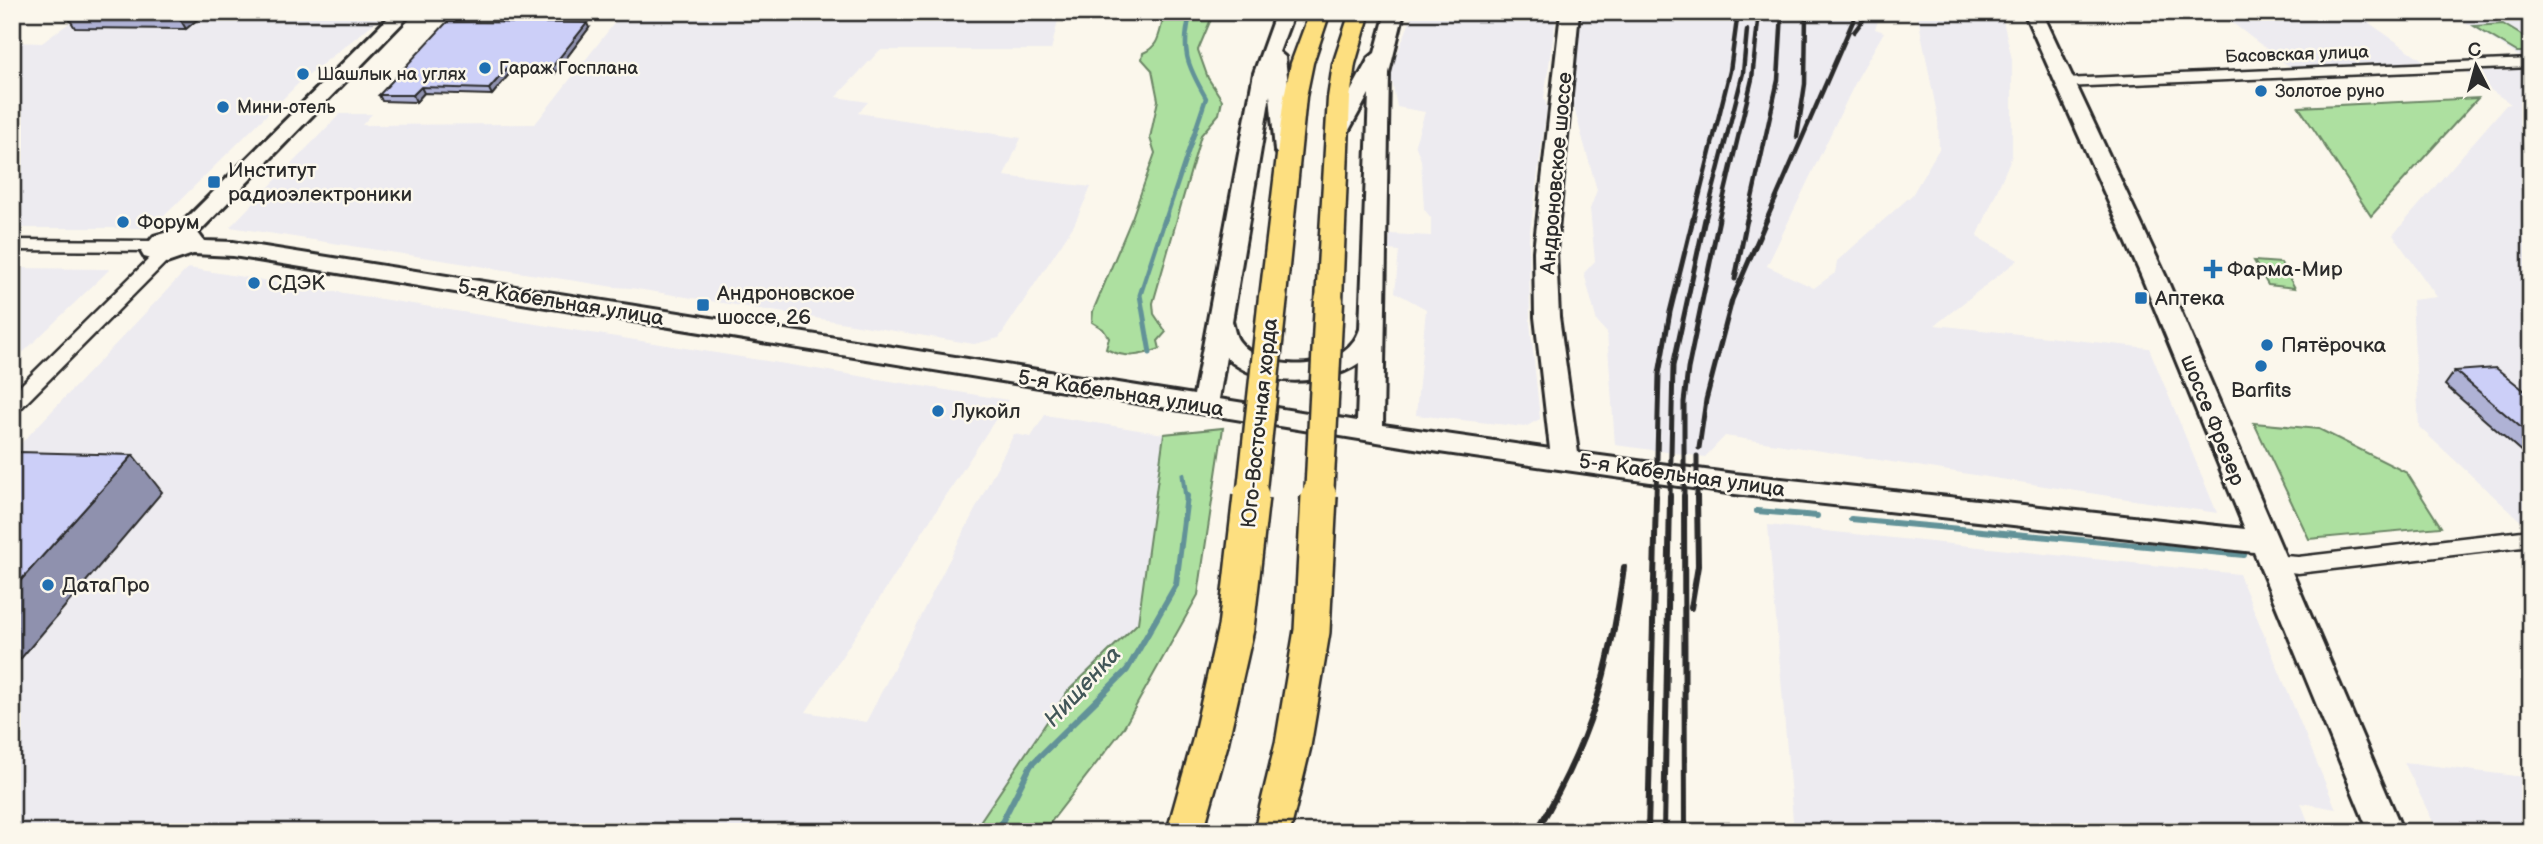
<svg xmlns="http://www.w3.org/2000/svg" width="2543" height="844" viewBox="0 0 2543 844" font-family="'Balsamiq Sans',sans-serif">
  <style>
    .built { fill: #edebf0 }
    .green { fill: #ade0a0; stroke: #6c8666; stroke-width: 2 }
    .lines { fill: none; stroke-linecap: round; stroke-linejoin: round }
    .stream-far2 { stroke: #629298; stroke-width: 4.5 }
    .stream-far1 { stroke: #629298; stroke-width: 5 }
    .stream { stroke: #629298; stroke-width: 6 }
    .street-casing { stroke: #2b2b2b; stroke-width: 5 }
    .secondary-casing { stroke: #2b2b2b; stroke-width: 6 }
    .primary-casing { stroke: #2b2b2b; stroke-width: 5 }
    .street { fill: #fbf7ec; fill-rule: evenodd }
    .secondary { fill: #fbf7ec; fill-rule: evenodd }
    .primary { fill: #fddf80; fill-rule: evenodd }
    .rail-far2 { stroke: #2b2b2b; stroke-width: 4.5 }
    .rail-far1 { stroke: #2b2b2b; stroke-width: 5 }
    .rail { stroke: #2b2b2b; stroke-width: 6 }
    .primary-bridge-far1-casing { stroke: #2b2b2b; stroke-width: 33; stroke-linecap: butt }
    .primary-bridge-casing { stroke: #2b2b2b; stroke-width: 40; stroke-linecap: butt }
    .primary-bridge-far1 { stroke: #fddf80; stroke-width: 28 }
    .primary-bridge { stroke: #fddf80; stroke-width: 35 }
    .wall { fill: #afb2d5; stroke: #2b2b2b; stroke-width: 2 }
    .shaded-wall { fill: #8f91ae; stroke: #2b2b2b; stroke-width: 2 }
    .building { fill: #cccff8; stroke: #2b2b2b; stroke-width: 2 }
    .poi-dot { fill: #1f6fb2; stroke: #fbf7ec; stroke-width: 2.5 }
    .labels { text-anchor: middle; stroke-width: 5; stroke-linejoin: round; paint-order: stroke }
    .far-street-label { font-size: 18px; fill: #2b2b2b; stroke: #fbf7ec }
    .far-poi-label { font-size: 18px; fill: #2b2b2b; stroke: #fbf7ec; text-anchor: start }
    .poi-label { font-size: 21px; fill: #2b2b2b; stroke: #fbf7ec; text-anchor: start }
    .street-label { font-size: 21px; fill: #2b2b2b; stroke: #fbf7ec }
    .water-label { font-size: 23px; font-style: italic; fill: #425658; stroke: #fbf7ec }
  </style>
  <rect width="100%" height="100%" fill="#fbf7ec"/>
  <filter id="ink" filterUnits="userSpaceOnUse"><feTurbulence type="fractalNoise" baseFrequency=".0143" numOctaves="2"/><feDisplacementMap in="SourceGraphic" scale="14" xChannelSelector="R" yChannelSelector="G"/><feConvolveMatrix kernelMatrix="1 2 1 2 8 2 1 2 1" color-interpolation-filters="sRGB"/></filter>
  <g filter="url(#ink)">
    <g class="built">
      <polygon points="84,12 388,12 301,81 158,222 147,228 12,228 12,42 42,43"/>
      <polygon points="623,12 1060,12 1051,50 880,50 836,97 868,102 858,113 1021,138 1004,176 1091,187 1074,225 999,338 974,344 631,288 614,287 230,227 340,114 372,114 362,125 535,124"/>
      <polygon points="1414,12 1557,12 1544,98 1547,107 1529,239 1530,322 1540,419 1525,427 1416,415 1426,309 1395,292 1399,251 1389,250 1390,234 1431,236 1431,218 1424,209 1421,160 1415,144 1425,112 1397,107 1390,71"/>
      <polygon points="1581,12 1881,12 1875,29 1884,32 1858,77 1767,266 1814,288 1835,273 1837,261 1912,195 1939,149 1938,119 1917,12 2001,12 2012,59 2012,156 1977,237 2018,260 1935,325 2149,348 2217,513 1725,436 1705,457 1615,445 1607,333 1597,322 1584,273 1595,261 1590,209 1597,190 1569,90"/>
      <polygon points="2275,12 2340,12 2362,18 2424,61 2290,67 2222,15"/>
      <polygon points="2490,12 2531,12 2531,55 2518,56 2464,21 2500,19"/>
      <polygon points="2531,69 2531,527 2527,527 2419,427 2412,300 2437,297 2393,235 2506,105 2511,104 2466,73"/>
      <polygon points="12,268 110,269 12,363"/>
      <polygon points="188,268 1008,400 806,712 866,722 1014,434 1031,437 1045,415 1164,434 1138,623 1067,692 973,832 12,832 12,453"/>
      <polygon points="1768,525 2239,574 2336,809 2301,803 2312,832 1794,832"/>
      <polygon points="2404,762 2531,778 2531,832 2438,832"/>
    </g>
    <g class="green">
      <path d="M 1166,12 L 1214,12 L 1198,50 L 1208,78 L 1222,100 L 1219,114 L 1201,135 L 1153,303 L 1154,314 L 1166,332 L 1158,341 L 1160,349 C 1139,356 1126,359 1106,349 L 1109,338 L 1103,329 L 1092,322 L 1093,311 L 1132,218 L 1155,153 L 1150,138 L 1158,100 L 1152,70 L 1142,59 L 1143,53 C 1162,45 1158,30 1166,12 Z"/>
      <polygon points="2503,24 2531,41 2531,52 2517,52 2474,26"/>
      <polygon points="2478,98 2371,216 2299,107"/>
      <polygon points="2254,261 2281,263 2295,288 2268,285"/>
      <polygon points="2254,423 2319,429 2407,473 2441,527 2309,539"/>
      <polygon points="1223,428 1198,595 1123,729 1043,832 973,832 1067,692 1138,623 1164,434"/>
    </g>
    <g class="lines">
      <path class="stream-far2" d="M 1165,221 L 1206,98 C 1187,65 1180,50 1191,12"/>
      <g class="stream-far1">
        <polyline points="1150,353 1140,295 1165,219"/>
        <polyline points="1183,475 1186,498"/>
      </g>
      <g class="stream">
        <polyline points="1757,511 1817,516"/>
        <polyline points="1851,519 2244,555"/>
        <polyline points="997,832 1031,765 1127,670 1176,585 1187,496"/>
      </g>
      <g class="street-casing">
        <g id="street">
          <polygon points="2531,59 2531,67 2064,87 2057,83 2064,79"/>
          <polygon points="12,240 155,241 163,246 155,251 12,250"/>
          <polygon points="162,251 168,252 170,256 168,260 19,410 12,411 12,394 156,252"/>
          <polygon points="2531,530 2531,546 2298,573 2265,569 2262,563 2265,557 2273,555 2298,557"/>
        </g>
      </g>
      <g class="secondary-casing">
        <path id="secondary" d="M 394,12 L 413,12 L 198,233 L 204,241 L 233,242 L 1194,395 L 1254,73 L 1276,12 L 1294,12 L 1279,52 L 1285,57 L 1295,151 L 1292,155 L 1278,155 L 1275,151 L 1270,95 L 1232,321 C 1234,328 1235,336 1239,341 C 1262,371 1328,373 1352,343 C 1356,339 1358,334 1360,329 L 1369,94 L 1343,141 L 1329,141 L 1326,137 L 1369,58 L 1375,53 L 1386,12 L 1404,12 L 1389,73 L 1383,425 L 1550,449 L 1535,317 L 1534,251 L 1561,12 L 1579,12 L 1556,251 L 1559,317 L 1578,453 L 1735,474 L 2245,529 L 2141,275 L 2024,12 L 2042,12 L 2165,275 L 2403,832 L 2369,832 L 2254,552 L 1735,494 L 1439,452 L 233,256 L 193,254 L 167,263 L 144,257 L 141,252 L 154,236 L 175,230 ZM 1226,357 C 1257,388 1325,387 1359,363 L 1357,421 L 1219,399 Z"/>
      </g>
      <g class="primary-casing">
        <g id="primary">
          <polygon points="1310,12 1330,12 1313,63 1306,97 1286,297 1282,303 1273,305 1264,303 1260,297 1284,97 1291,63"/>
          <polygon points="1350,12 1370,12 1355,64 1350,98 1342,301 1339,307 1329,309 1319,307 1316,301 1328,98 1333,64"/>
        </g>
      </g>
      <use href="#street" class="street"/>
      <use href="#secondary" class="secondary"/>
      <use href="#primary" class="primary"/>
      <g class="rail-far2">
        <polyline points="1854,32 1869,12"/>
        <polyline points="1797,137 1805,84 1806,12"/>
        <polyline points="1693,221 1730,71 1738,12"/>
        <polyline points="1705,221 1743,73 1747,30"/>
        <polyline points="1718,221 1752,79 1759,12"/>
        <polyline points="1747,221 1778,80 1782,12"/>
        <polyline points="1766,221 1857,12"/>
      </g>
      <g class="rail-far1">
        <polyline points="1735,279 1747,219"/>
        <polyline points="1699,448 1706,400 1732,300 1767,219"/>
        <polyline points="1697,456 1697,498"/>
        <polyline points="1656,498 1659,374 1670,312 1693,219"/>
        <polyline points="1670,498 1673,366 1705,219"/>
        <polyline points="1684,498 1684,402 1688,369 1719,219"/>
      </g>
      <g class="rail">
        <polyline points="1684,496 1685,832"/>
        <polyline points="1691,608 1698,566 1697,496"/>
        <path d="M 1536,832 C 1591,741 1610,671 1624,567"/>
        <polyline points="1648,832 1656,496"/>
        <polyline points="1664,832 1670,496"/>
      </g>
      <g class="primary-bridge-far1-casing">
        <g id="primary-bridge-far1">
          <polyline points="1251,498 1273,297"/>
          <polyline points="1319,498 1329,301"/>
        </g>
      </g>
      <g class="primary-bridge-casing">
        <g id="primary-bridge">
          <polyline points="1185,832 1210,743 1236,628 1251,496"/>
          <polyline points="1272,832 1293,745 1312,631 1319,496"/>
        </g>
      </g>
      <use href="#primary-bridge-far1" class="primary-bridge-far1"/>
      <use href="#primary-bridge" class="primary-bridge"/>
    </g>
    <g class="wall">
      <polygon points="65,12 206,12 186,29 75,28"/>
      <polygon points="589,28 555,73 510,73 492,95 424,93 416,102 382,101 379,95"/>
      <polygon points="2455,371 2531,396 2531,460 2445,385"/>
    </g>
    <g class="shaded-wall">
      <polygon points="176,12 206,12 186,29"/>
      <polygon points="587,23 589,28 555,73 552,67"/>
      <polygon points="508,67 510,73 492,95 489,89"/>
      <polygon points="421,87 424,93 416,102 413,95"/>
      <polygon points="133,455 162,492 12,669 12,590"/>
    </g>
    <g class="building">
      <polygon points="447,22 587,23 552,67 508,67 489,89 421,87 413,95 379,95"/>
      <polygon points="2496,368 2531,396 2531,436 2455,371"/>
      <polygon points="19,452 133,455 12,590 12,459"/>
    </g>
  </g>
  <g class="poi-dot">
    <circle cx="485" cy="68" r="7"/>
    <circle cx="303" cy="74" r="7"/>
    <circle cx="2261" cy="91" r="7"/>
    <circle cx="223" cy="107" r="7"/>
    <rect x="207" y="175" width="14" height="14" rx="3.5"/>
    <circle cx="123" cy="222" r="7"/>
    <path d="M2209.5 258.5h7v7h7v7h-7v7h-7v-7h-7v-7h7z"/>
    <circle cx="254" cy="283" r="7"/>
    <rect x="2134" y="291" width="14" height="14" rx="3.5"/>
    <rect x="696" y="298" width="14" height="14" rx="3.5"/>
    <circle cx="2267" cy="345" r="7"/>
    <circle cx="2261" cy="366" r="7"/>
    <circle cx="938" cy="411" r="7"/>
    <circle cx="48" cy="585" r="7"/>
  </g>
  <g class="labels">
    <g class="far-street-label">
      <text transform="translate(2297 54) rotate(-2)" y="6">Басовская улица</text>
    </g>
    <g class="far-poi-label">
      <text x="499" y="74">Гараж Госплана</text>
      <text x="317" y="80">Шашлык на углях</text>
      <text x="2275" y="97">Золотое руно</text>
      <text x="237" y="113">Мини-отель</text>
    </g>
    <g class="poi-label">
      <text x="228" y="177">Институт<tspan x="228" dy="24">радиоэлектроники</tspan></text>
      <text x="137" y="229">Форум</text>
      <text x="2227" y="276">Фарма-Мир</text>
      <text x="268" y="290">СДЭК</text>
      <text x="717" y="300">Андроновское<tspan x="717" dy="24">шоссе, 26</tspan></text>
      <text x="2155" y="305">Аптека</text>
      <text x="2281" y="352">Пятёрочка</text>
      <text x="2261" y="397" text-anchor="middle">Barfits</text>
      <text x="952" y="418">Лукойл</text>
      <text x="62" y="592">ДатаПро</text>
    </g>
    <g class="street-label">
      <text transform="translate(1556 173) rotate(-85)" y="7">Андроновское шоссе</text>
      <text transform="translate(561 302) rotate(9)" y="7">5-я Кабельная улица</text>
      <text transform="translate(1121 393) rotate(9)" y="7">5-я Кабельная улица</text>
      <text transform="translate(2213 420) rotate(68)" y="7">шоссе Фрезер</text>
      <text transform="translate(1259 423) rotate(-84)" y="7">Юго-Восточная хорда</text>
      <text transform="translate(1682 475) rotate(8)" y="7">5-я Кабельная улица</text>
    </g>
    <g class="water-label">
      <text transform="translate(1082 686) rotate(-47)" y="8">Нищенка</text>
    </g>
  </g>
  <rect width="2543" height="844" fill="none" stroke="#fbf7ec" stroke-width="42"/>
  <rect x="21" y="21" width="2501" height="802" fill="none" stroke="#2b2b2b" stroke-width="2.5" filter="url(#ink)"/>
  <g transform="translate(2476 66) rotate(354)" stroke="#fbf7ec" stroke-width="5" paint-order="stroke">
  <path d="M0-5L12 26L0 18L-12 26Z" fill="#2b2b2b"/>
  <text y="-10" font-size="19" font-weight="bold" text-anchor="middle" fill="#2b2b2b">С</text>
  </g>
</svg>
